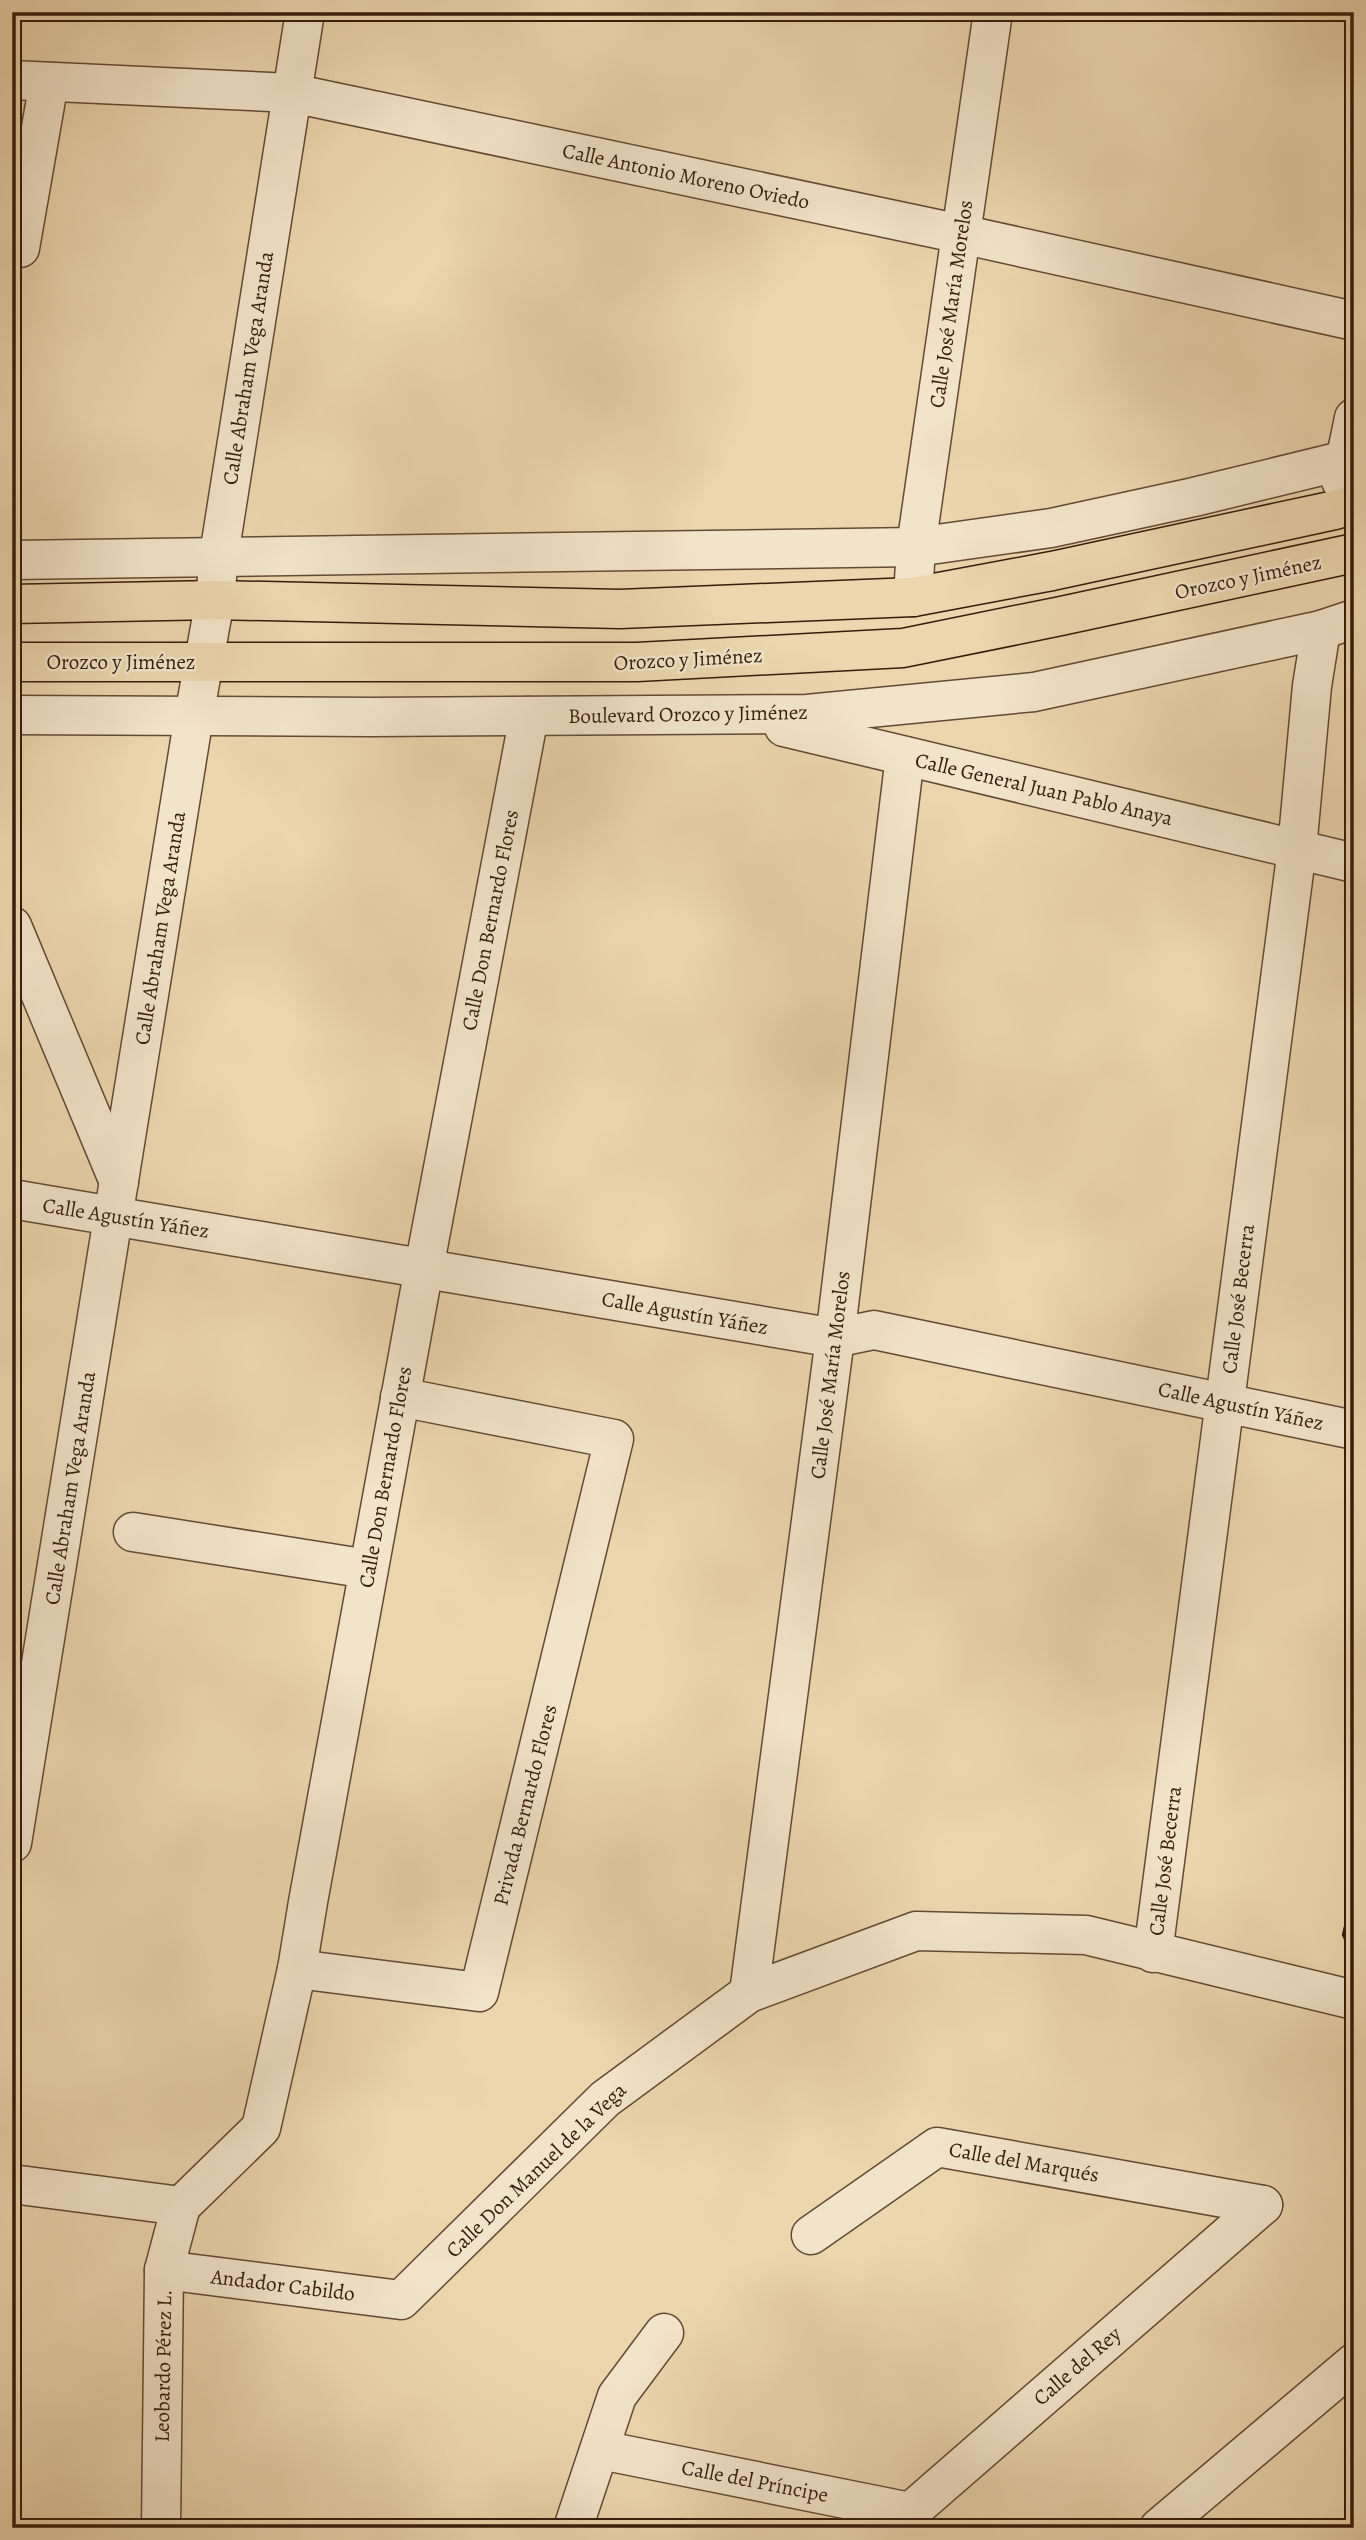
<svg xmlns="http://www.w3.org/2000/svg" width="1366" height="2540" viewBox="0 0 1366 2540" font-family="Alegreya,serif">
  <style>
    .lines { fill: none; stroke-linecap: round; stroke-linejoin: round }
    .minor-casing { stroke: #634a34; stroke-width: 41 }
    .highway-casing { stroke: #361c0c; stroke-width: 41 }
    .minor { stroke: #f2e4ca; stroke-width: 38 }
    .highway { stroke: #ebd6ae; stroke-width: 38 }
    .wall { fill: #7f6c53; stroke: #361c0c; stroke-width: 2 }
    .building { fill: #947d60; stroke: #361c0c; stroke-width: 2 }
    .labels { text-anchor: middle; stroke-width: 5; stroke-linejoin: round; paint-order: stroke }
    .street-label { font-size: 21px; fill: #361c0c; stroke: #f2e4ca }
  </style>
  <rect width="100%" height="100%" fill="#ebd6ae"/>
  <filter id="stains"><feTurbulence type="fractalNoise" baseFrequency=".00286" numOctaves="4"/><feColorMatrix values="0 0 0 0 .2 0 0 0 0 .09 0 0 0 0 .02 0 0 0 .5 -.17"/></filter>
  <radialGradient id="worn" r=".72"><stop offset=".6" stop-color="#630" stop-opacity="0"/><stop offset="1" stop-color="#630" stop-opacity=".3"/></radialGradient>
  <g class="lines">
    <g class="minor-casing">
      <g id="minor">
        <polyline points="12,80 292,93 961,234 1354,321"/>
        <polyline points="20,248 49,82"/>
        <polyline points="1341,481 1354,418"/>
        <polyline points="12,560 916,547 1051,528 1194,497 1354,458"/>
        <polyline points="913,597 916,547 993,12"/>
        <polyline points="12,715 371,717 807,714 1034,692 1321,630 1354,619"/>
        <polyline points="784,727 1354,863"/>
        <polyline points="12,926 119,1182"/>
        <polyline points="12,1199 835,1338 874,1330 1354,1430"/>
        <polyline points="133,1532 368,1569"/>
        <polyline points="12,1843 194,716 215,600 219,555 305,12"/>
        <polyline points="1153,1953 1297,849 1312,686 1321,630"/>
        <polyline points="297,1969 479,1992 614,1439 400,1397"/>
        <polyline points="749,1993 835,1338 905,756"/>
        <polyline points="12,2184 181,2206"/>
        <polyline points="181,2206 261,2128 297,1969 308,1902 424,1268 529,716"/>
        <polyline points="811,2235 937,2147 1263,2205"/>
        <polyline points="164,2270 401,2300 605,2099 749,1993 916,1931 1086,1935 1354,2000"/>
        <polyline points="601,2450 910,2512"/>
        <polyline points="161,2528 164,2270 181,2206"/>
        <polyline points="573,2528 617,2396 664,2333"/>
        <polyline points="892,2528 1263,2205"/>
        <polyline points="1159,2528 1354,2363"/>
      </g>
    </g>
    <g class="highway-casing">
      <g id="highway">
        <polyline points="12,604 215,600 620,609 913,597 1052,571 1335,510 1354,504"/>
        <polyline points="12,662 637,662 903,648 1061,616 1354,553"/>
      </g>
    </g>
    <use href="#minor" class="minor"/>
    <use href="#highway" class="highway"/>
  </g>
  <polygon class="wall" points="1354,1887 1354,1961 1343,1935"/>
  <polygon class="building" points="1354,1887 1354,1938 1343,1935"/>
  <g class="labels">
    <g class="street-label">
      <text transform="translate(686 176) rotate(12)" y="7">Calle Antonio Moreno Oviedo</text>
      <text transform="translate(951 304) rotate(-82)" y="7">Calle José María Morelos</text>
      <text transform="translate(248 368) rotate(-81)" y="7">Calle Abraham Vega Aranda</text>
      <text transform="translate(1248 577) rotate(-12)" y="7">Orozco y Jiménez</text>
      <text transform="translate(688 659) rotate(-3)" y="7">Orozco y Jiménez</text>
      <text x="121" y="669">Orozco y Jiménez</text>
      <text transform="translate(688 714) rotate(-1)" y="7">Boulevard Orozco y Jiménez</text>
      <text transform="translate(1044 789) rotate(13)" y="7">Calle General Juan Pablo Anaya</text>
      <text transform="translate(490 920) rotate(-79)" y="7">Calle Don Bernardo Flores</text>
      <text transform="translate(160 928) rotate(-81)" y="7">Calle Abraham Vega Aranda</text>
      <text transform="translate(126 1218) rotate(9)" y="7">Calle Agustín Yáñez</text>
      <text transform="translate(1238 1299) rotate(-83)" y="7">Calle José Becerra</text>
      <text transform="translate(685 1313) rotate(10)" y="7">Calle Agustín Yáñez</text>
      <text transform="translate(830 1375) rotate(-83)" y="7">Calle José María Morelos</text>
      <text transform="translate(1241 1406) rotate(12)" y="7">Calle Agustín Yáñez</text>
      <text transform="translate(385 1477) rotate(-80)" y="7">Calle Don Bernardo Flores</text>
      <text transform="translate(70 1488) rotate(-81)" y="7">Calle Abraham Vega Aranda</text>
      <text transform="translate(525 1805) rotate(-76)" y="7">Privada Bernardo Flores</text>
      <text transform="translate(1165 1861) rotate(-83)" y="7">Calle José Becerra</text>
      <text transform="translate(1024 2162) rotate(10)" y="7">Calle del Marqués</text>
      <text transform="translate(536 2170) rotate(-44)" y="7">Calle Don Manuel de la Vega</text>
      <text transform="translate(283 2285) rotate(7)" y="7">Andador Cabildo</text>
      <text transform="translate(163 2366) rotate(-89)" y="7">Leobardo Pérez L.</text>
      <text transform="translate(1077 2366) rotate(-41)" y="7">Calle del Rey</text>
      <text transform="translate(755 2481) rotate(11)" y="7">Calle del Príncipe</text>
    </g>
  </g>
  <rect width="1366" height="2540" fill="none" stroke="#ebd6ae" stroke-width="42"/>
  <rect x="14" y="14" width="1338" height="2512" fill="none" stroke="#361c0c" stroke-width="3.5"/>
  <rect x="21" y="21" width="1324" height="2498" fill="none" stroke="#361c0c" stroke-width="2"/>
  <rect width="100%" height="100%" filter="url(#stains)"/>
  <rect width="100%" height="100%" fill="url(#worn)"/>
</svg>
